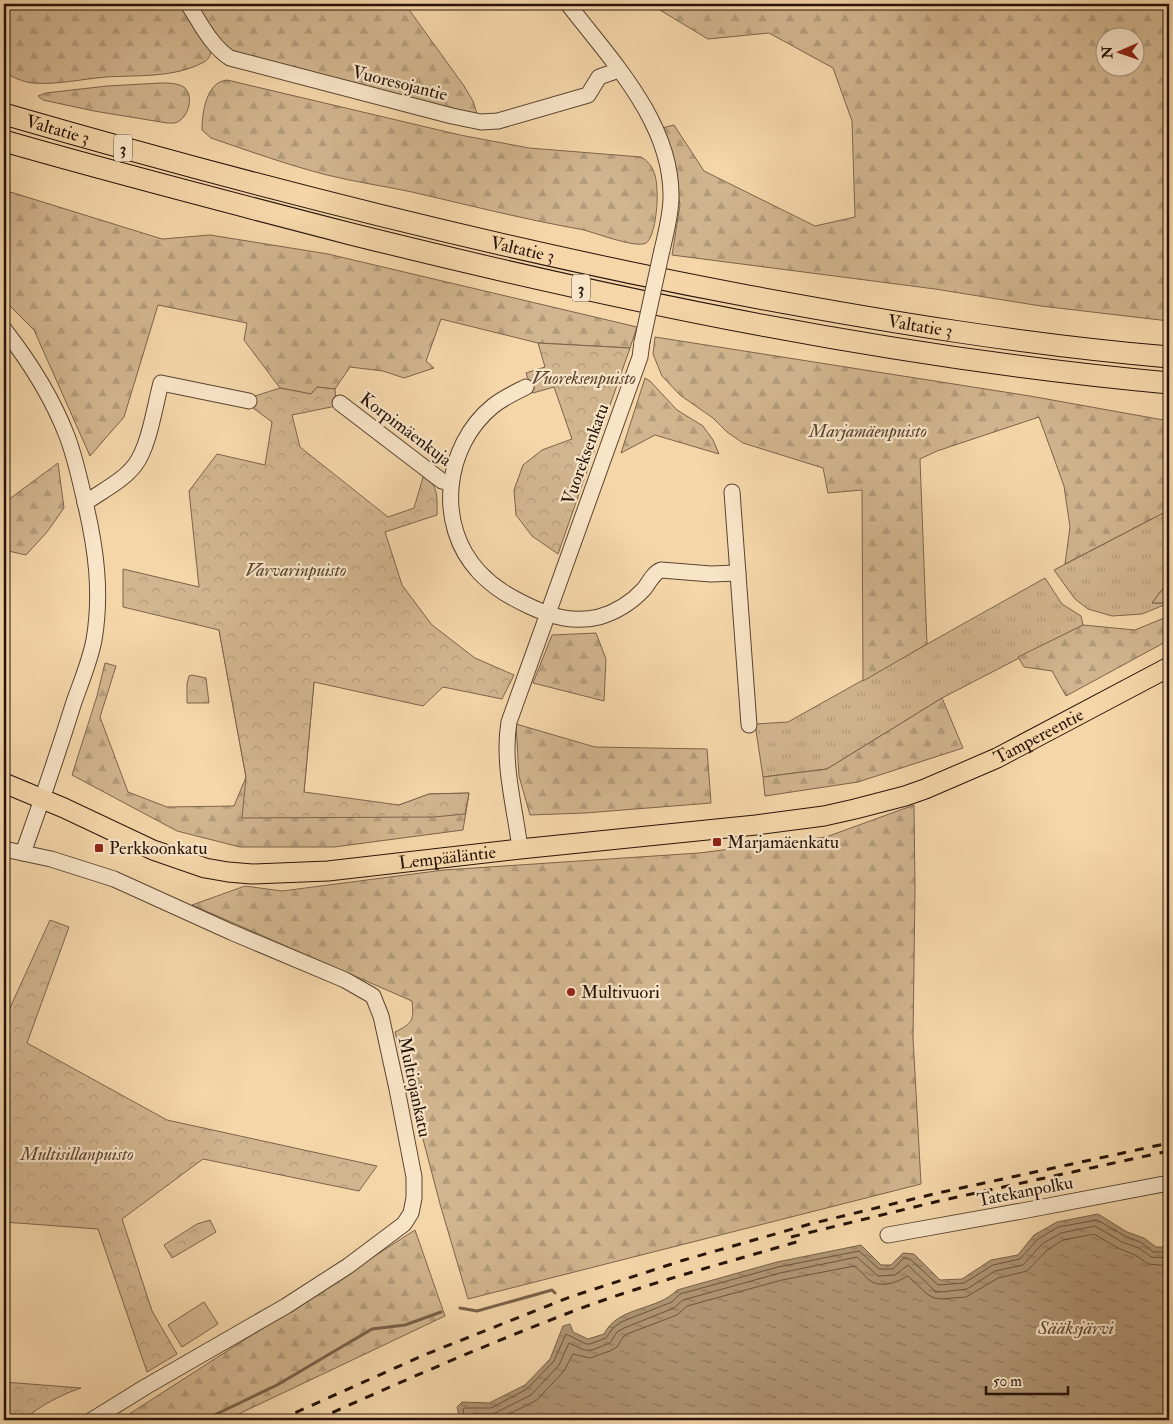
<svg xmlns="http://www.w3.org/2000/svg" width="1173" height="1424" viewBox="0 0 1173 1424" font-family="'IM FELL Double Pica',serif">
  <style>
    .grass { fill: url(#grass-tufts); stroke: #7c644b }
    .forest { fill: url(#forest-firs); stroke: #7c644b; fill-rule: evenodd }
    .park { fill: url(#park-crowns); stroke: #7c644b }
    .garden { fill: #d1b58e; stroke: #7c644b }
    .water { fill: url(#water-ripples); stroke: #786048 }
    .lines { fill: none; stroke-linecap: round; stroke-linejoin: round }
    .shore { stroke: #6a543d; stroke-width: 1 }
    .stream { stroke: #786048; stroke-width: 3 }
    .minor-casing { stroke: #5a4430; stroke-width: 17 }
    .major-casing { stroke: #271308; stroke-width: 21 }
    .highway-casing { stroke: #271308; stroke-width: 23 }
    .minor { stroke: #f8e4c7; stroke-width: 15 }
    .major { stroke: #f4d6a9; stroke-width: 19 }
    .highway { stroke: #f4d6a9; stroke-width: 21 }
    .rail { stroke: #271308; stroke-width: 3; stroke-dasharray: 9 9; stroke-linecap: butt }
    .minor-bridge-casing { stroke: #5a4430; stroke-width: 17; stroke-linecap: butt }
    .minor-bridge { stroke: #f8e4c7; stroke-width: 15 }
    .poi-dot { fill: #8f2418; stroke: #f8e4c7; stroke-width: 2 }
    .labels { text-anchor: middle; stroke-width: 4.5; stroke-linejoin: round; paint-order: stroke }
    .shield { fill: #f8e4c7; stroke: #665241; stroke-width: 1 }
    .shield-label { font-size: 16px; font-weight: bold; fill: #271308 }
    .street-label { font-size: 18px; fill: #271308; stroke: #f8e4c7 }
    .park-label { font-size: 18px; font-style: italic; fill: #5a4430; stroke: #f8e4c7 }
    .poi-label { font-size: 18px; fill: #271308; stroke: #f8e4c7; text-anchor: start }
    .water-label { font-size: 19px; font-style: italic; fill: #5d4732; stroke: #f8e4c7 }
  </style>
  <defs>
    <pattern id="grass-tufts" width="24" height="20" patternUnits="userSpaceOnUse" patternTransform="scale(1.25)"><rect width="24" height="20" fill="#d1b58e"/><path d="M3 7l-1-3M5 7V3M7 7l1-3M15 17l-1-3M17 17v-4M19 17l1-3" fill="none" stroke="#b39b79"/></pattern>
    <pattern id="forest-firs" width="22" height="20" patternUnits="userSpaceOnUse" patternTransform="scale(1.25)"><rect width="22" height="20" fill="#d1b58e"/><path d="M5 1l3.5 6h-7zM16 11l3.5 6h-7z" fill="#b39b79"/></pattern>
    <pattern id="park-crowns" width="20" height="18" patternUnits="userSpaceOnUse" patternTransform="scale(1.25)"><rect width="20" height="18" fill="#d1b58e"/><path d="M2 6a3 3 0 1 1 6 0M12 15a3 3 0 1 1 6 0" fill="none" stroke="#b39b79"/></pattern>
    <pattern id="water-ripples" width="26" height="14" patternUnits="userSpaceOnUse" patternTransform="scale(1.25)"><rect width="26" height="14" fill="#ae9472"/><path d="M2 4q2-2 4 0t4 0M15 11q2-2 4 0t4 0" fill="none" stroke="#8e785c"/></pattern>
  </defs>
  <rect width="100%" height="100%" fill="#f4d6a9"/>
  <filter id="stains"><feTurbulence type="fractalNoise" baseFrequency=".004" numOctaves="4"/><feColorMatrix values="0 0 0 0 .2 0 0 0 0 .09 0 0 0 0 .02 0 0 0 .5 -.17"/></filter>
  <radialGradient id="worn" r=".72"><stop offset=".6" stop-color="#630" stop-opacity="0"/><stop offset="1" stop-color="#630" stop-opacity=".3"/></radialGradient>
  <g class="grass">
    <polygon points="1169,510 1169,581 1152,603 1169,603 1142,614 1112,616 1088,609 1075,599 1054,570"/>
    <polygon points="1045,578 1062,604 1081,616 1083,625 942,698 827,769 763,777 755,724 788,722"/>
  </g>
  <g class="forest">
    <path d="M 4,4 L 182,4 L 211,49 C 211,55 209,59 204,62 C 175,78 138,75 106,77 C 82,79 57,85 33,83 C 22,82 13,77 4,72 Z"/>
    <polygon points="191,4 405,4 464,86 473,101 477,114 476,116 240,56 224,46"/>
    <path d="M 650,4 L 1169,4 L 1169,321 L 1041,306 L 935,289 L 672,255 L 680,205 L 673,164 L 662,128 L 674,125 L 704,171 L 815,226 L 855,217 L 852,121 L 833,68 L 769,33 L 708,39 ZM 1106,38 L 1136,38 L 1136,68 L 1106,68 Z"/>
    <path d="M 227,80 L 460,135 L 529,148 L 641,157 C 654,164 657,178 657,192 C 658,203 655,237 646,243 C 635,249 592,231 579,229 C 523,219 468,205 412,192 C 384,186 355,182 327,175 C 288,165 249,151 211,138 L 202,130 C 202,113 206,82 227,80 Z"/>
    <path d="M 161,83 C 168,83 179,83 185,88 C 194,97 188,116 179,121 C 175,124 171,123 167,123 L 94,111 L 43,100 L 38,96 L 46,93 L 107,86 Z"/>
    <polygon points="4,190 162,239 210,235 328,254 637,327 630,348 538,343 441,319 426,361 434,368 404,378 383,371 350,367 335,389 317,387 311,394 280,388 244,340 247,323 158,305 124,417 90,456 34,330 4,300"/>
    <polygon points="655,337 1030,396 1169,421 1169,510 1065,564 1070,527 1064,486 1039,417 937,451 920,459 927,644 863,681 862,490 828,493 823,468 743,443 727,432 713,418 680,395 662,376 653,354"/>
    <polygon points="645,378 650,381 677,410 703,426 713,440 719,454 655,435 621,453"/>
    <polygon points="58,463 64,508 47,532 26,555 4,550 4,503"/>
    <polygon points="1169,581 1169,603 1152,603"/>
    <polygon points="1169,616 1169,640 1066,696 1052,671 1024,667 1018,657 1083,625 1135,630"/>
    <polygon points="219,630 314,682 304,792 326,818 399,805 429,794 469,793 463,830 334,847 240,847 177,831 72,775 97,696 105,663 116,666 100,717 128,792 167,807 234,806 246,777"/>
    <polygon points="596,633 606,659 604,701 533,683 552,635"/>
    <polygon points="942,698 963,748 858,782 765,796 763,777 827,769"/>
    <polygon points="516,724 595,747 707,749 711,803 585,813 530,815 519,776"/>
    <path d="M 914,805 L 915,889 L 913,1038 L 921,1184 L 468,1299 L 440,1204 L 395,1032 C 413,1023 414,1020 412,1001 L 192,905 L 245,886 L 282,891 L 444,870 L 699,853 L 826,837 Z"/>
    <polygon points="415,1230 445,1316 226,1420 120,1420"/>
  </g>
  <g class="park">
    <polygon points="538,343 630,348 558,554 532,536 516,515 514,490 523,465 542,450 572,439 554,387 533,393 526,373 545,367"/>
    <path d="M 317,387 L 335,389 L 336,406 L 292,415 L 300,447 L 388,517 L 414,508 L 424,474 C 439,488 437,496 437,515 L 385,532 L 402,585 L 432,625 L 475,658 L 514,675 L 502,699 L 443,687 L 423,706 L 314,682 L 304,792 L 399,805 L 429,794 L 469,793 L 465,814 L 434,817 L 242,818 L 246,777 L 219,630 L 123,607 L 123,569 L 199,587 L 189,491 L 217,454 L 265,465 L 272,422 L 253,408 L 255,396 L 280,388 L 311,394 Z"/>
    <polygon points="192,675 206,678 209,703 187,703 187,684 189,676"/>
    <polygon points="50,920 69,927 27,1043 167,1120 377,1166 359,1191 203,1159 122,1219 152,1311 177,1354 147,1372 98,1229 4,1222 4,1021"/>
    <polygon points="210,1220 216,1232 172,1258 164,1245 197,1224"/>
    <path d="M 4,1382 L 81,1388 C 60,1395 40,1406 23,1420 L 4,1420 Z"/>
  </g>
  <polygon class="garden" points="204,1302 218,1324 182,1347 168,1325"/>
  <path class="water" d="M 1098,1214 L 1127,1232 L 1144,1238 L 1156,1247 L 1169,1247 L 1169,1420 L 460,1420 L 457,1407 L 462,1402 L 489,1403 L 525,1385 L 550,1359 L 563,1326 L 570,1324 L 573,1332 L 588,1339 L 604,1334 C 618,1306 657,1311 677,1290 L 777,1262 L 861,1245 L 881,1265 L 891,1265 L 903,1253 L 914,1254 L 940,1280 L 962,1279 L 991,1260 L 1018,1255 L 1034,1235 L 1057,1222 Z"/>
  <g class="lines">
    <g class="shore">
      <polyline points="465,1420 463,1410 464,1408 491,1408 527,1389 554,1361 566,1334 586,1344 590,1344 606,1338 613,1328 621,1322 672,1302 680,1294 778,1267 859,1251 879,1269 893,1269 904,1258 910,1259 938,1285 964,1283 993,1265 1020,1259 1038,1239 1058,1227 1097,1220 1125,1236 1142,1243 1153,1252 1169,1252"/>
      <polyline points="471,1420 472,1414 493,1414 531,1395 559,1365 569,1343 584,1350 592,1350 610,1343 617,1332 624,1328 674,1308 683,1300 780,1273 857,1257 878,1276 895,1275 908,1265 935,1291 941,1292 967,1289 995,1271 1023,1265 1042,1244 1061,1233 1095,1226 1122,1242 1139,1248 1151,1257 1169,1258"/>
      <path d="M 497,1420 L 537,1400 L 564,1371 L 573,1354 L 590,1358 L 610,1351 L 617,1347 L 623,1337 L 627,1334 L 677,1315 L 687,1306 L 782,1280 L 854,1266 C 860,1270 864,1275 869,1280 C 882,1289 897,1282 908,1276 L 927,1294 L 934,1298 L 941,1299 L 966,1297 L 998,1278 L 1027,1271 L 1047,1250 L 1063,1240 L 1094,1234 L 1118,1248 L 1135,1255 L 1148,1264 L 1169,1266"/>
    </g>
    <g class="stream">
      <polyline points="460,1308 477,1311 552,1290 555,1293"/>
      <polyline points="204,1420 277,1385 372,1329 405,1325 441,1312"/>
    </g>
    <g class="minor-casing">
      <g id="minor">
        <path d="M 188,4 C 200,22 211,46 230,58 L 452,116 L 481,122 L 498,121 L 588,95 L 599,77 L 619,70"/>
        <path d="M 568,4 C 610,59 672,122 671,197 C 671,214 666,233 662,250"/>
        <path d="M 4,329 C 29,361 52,397 67,436 C 75,457 80,480 85,502 C 96,548 102,593 94,640 C 90,661 81,682 74,702 C 58,753 41,803 23,853"/>
        <path d="M 526,387 C 514,393 503,398 493,406 C 444,446 435,525 479,572 C 494,588 510,597 529,606 C 552,617 574,623 599,617 C 616,612 632,602 644,589 C 649,583 653,573 661,570 L 711,574 L 738,573"/>
        <polyline points="340,403 442,481 450,483"/>
        <polyline points="732,492 749,725"/>
        <path d="M 85,503 C 102,491 123,481 135,465 C 149,447 155,405 161,383 L 249,401"/>
        <polyline points="4,849 51,859 114,879 231,932 345,980 373,996 381,1016 397,1089 414,1177 414,1198 411,1213 404,1224 348,1266 286,1306 147,1386 92,1420"/>
        <path d="M 520,849 C 515,807 502,764 509,722 L 640,357 L 642,342"/>
        <polyline points="888,1235 1022,1211 1169,1183"/>
      </g>
    </g>
    <g class="major-casing">
      <g id="major">
        <path id="s1" d="M 4,783 L 64,808 L 153,850 L 205,868 L 228,872 L 252,874 L 328,871 L 520,849 L 756,825 L 824,816 L 855,809 L 905,796 L 925,789 L 997,758 L 1169,667"/>
      </g>
    </g>
    <g class="highway-casing">
      <g id="highway">
        <path id="s2" d="M 4,114 C 249,185 497,249 748,296 C 888,322 1028,345 1169,357"/>
        <path d="M 4,141 C 119,174 235,204 351,234 C 620,301 893,358 1169,383"/>
      </g>
    </g>
    <use href="#minor" class="minor"/>
    <use href="#major" class="major"/>
    <use href="#highway" class="highway"/>
    <g class="rail">
      <polyline points="791,1237 939,1201 1169,1151"/>
      <polyline points="279,1420 424,1355 570,1297 684,1260 810,1224 938,1193 1169,1143"/>
      <path d="M 316,1420 C 400,1382 485,1345 571,1312 C 647,1283 726,1263 803,1240"/>
    </g>
    <g class="minor-bridge-casing">
      <polyline id="minor-bridge" points="642,342 662,250"/>
    </g>
    <use href="#minor-bridge" class="minor-bridge"/>
  </g>
  <g class="poi-dot">
    <rect x="712" y="837" width="10" height="10" rx="2.5"/>
    <rect x="94" y="843" width="10" height="10" rx="2.5"/>
    <circle cx="571" cy="992" r="5"/>
  </g>
  <g class="labels">
    <g class="shield">
      <rect x="114" y="134.5" width="18" height="27" rx="4"/>
      <rect x="572" y="274.5" width="18" height="27" rx="4"/>
    </g>
    <g class="shield-label">
      <text x="123" y="154">3</text>
      <text x="581" y="294">3</text>
    </g>
    <g class="street-label">
      <text transform="translate(400 83) rotate(14)" y="6">Vuoresojantie</text>
      <text dy="6" stroke="none"><textPath href="#s2" startOffset="56">Valtatie 3</textPath></text>
      <text dy="6" stroke="none"><textPath href="#s2" startOffset="536">Valtatie 3</textPath></text>
      <text dy="6" stroke="none"><textPath href="#s2" startOffset="941">Valtatie 3</textPath></text>
      <text transform="translate(406 429) rotate(37)" y="6">Korpimäenkuja</text>
      <text transform="translate(585 454) rotate(-70)" y="6">Vuoreksenkatu</text>
      <text dy="6" stroke="none"><textPath href="#s1" startOffset="1071">Tampereentie</textPath></text>
      <text dy="6" stroke="none"><textPath href="#s1" startOffset="462">Lempääläntie</textPath></text>
      <text transform="translate(415 1087) rotate(78)" y="6">Multiojankatu</text>
      <text transform="translate(1025 1191) rotate(-11)" y="6">Tatekanpolku</text>
    </g>
    <g class="park-label">
      <text x="584" y="384">Vuoreksenpuisto</text>
      <text x="868" y="437">Marjamäenpuisto</text>
      <text x="296" y="576">Varvarinpuisto</text>
      <text x="77" y="1160">Multisillanpuisto</text>
    </g>
    <g class="poi-label">
      <text x="727" y="848">Marjamäenkatu</text>
      <text x="109" y="854">Perkkoonkatu</text>
      <text x="581" y="998">Multivuori</text>
    </g>
    <g class="water-label">
      <text x="1076" y="1334">Sääksjärvi</text>
    </g>
  </g>
  <rect width="1173" height="1424" fill="none" stroke="#f4d6a9" stroke-width="20"/>
  <rect x="5" y="5" width="1163" height="1414" fill="none" stroke="#271308" stroke-width="2.5"/>
  <rect x="10" y="10" width="1153" height="1404" fill="none" stroke="#271308"/>
  <g transform="translate(1120 52) rotate(268)"><circle r="24" fill="#f8e4c7" stroke="#a4907b"/>
  <path d="M0-4L9 19L0 12L-9 19Z" fill="#8f2418"/>
  <text y="-8" font-size="14" font-weight="bold" text-anchor="middle" fill="#271308">N</text>
  </g>
  <path d="M986 1386v8h82v-8" fill="none" stroke="#271308" stroke-width="2.5"/>
  <text x="993" y="1386" font-size="15" fill="#271308" stroke="#f8e4c7" stroke-width="4" paint-order="stroke">50 m</text>
  <rect width="100%" height="100%" filter="url(#stains)"/>
  <rect width="100%" height="100%" fill="url(#worn)"/>
</svg>
